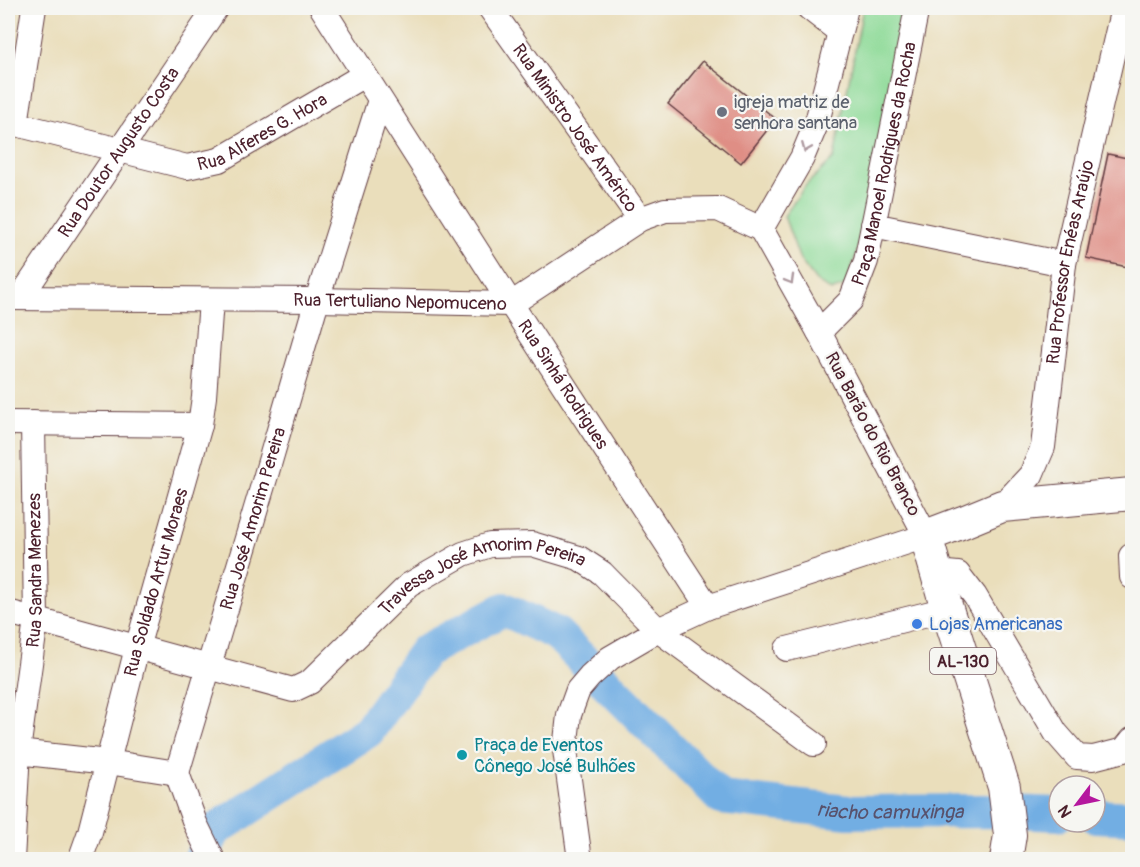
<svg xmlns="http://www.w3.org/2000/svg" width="1140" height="867" viewBox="0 0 1140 867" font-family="Pangolin,sans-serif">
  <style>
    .green { fill: #8dda97; stroke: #6c7c61; stroke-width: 1.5 }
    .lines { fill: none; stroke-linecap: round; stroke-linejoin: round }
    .river { stroke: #72aee3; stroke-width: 34 }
    .building { fill: #df8e85 }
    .minor-casing { stroke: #623c41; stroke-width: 26 }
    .major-casing { stroke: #623c41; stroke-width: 34 }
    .minor { stroke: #fff; stroke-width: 24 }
    .major { stroke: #fff; stroke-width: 32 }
    .oneway { stroke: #ae9aa0 }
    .worship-dot { fill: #6b7280; stroke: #f6f6f2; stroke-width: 2 }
    .shop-dot { fill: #3f7fe0; stroke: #f6f6f2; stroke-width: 2 }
    .culture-dot { fill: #0f9aa8; stroke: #f6f6f2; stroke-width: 2 }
    .labels { text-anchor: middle; stroke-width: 4.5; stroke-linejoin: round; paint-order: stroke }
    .shield { fill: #f6f6f2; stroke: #7e6067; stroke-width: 1.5 }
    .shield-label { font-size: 16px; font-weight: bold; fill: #4a1f2b }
    .worship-label { font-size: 18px; fill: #5b616d; stroke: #f6f6f2; text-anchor: start }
    .street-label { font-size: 18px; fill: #4a1f2b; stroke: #f6f6f2 }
    .shop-label { font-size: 18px; fill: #366cbe; stroke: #f6f6f2; text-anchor: start }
    .culture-label { font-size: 18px; fill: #0d838f; stroke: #f6f6f2; text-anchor: start }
    .water-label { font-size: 20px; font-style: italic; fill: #58516b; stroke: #f6f6f2 }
  </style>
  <rect width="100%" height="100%" fill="#f6f6f2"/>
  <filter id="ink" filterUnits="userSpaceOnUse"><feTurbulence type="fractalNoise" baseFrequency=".0167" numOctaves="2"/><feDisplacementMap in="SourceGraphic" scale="12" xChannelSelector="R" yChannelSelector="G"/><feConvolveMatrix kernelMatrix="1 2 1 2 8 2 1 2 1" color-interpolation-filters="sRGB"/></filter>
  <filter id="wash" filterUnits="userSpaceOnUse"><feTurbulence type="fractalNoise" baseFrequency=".008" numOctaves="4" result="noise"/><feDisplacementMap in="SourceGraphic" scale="24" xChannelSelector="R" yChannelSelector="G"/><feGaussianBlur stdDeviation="1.35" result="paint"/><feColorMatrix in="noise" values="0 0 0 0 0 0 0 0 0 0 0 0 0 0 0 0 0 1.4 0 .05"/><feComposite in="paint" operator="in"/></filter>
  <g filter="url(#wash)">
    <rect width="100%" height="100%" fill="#eadebb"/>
    <polygon class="green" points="863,8 907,8 867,217 847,285 831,291 816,281 800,260 784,216 806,185 834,158"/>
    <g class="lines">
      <g class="river">
        <polyline points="1095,816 1132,818"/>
        <path id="s1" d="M 200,860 L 215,830 L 368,731 L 425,651 L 504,609 L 557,634 L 721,798 L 848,812 L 984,811 L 1059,814"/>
      </g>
    </g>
    <g id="blocks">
      <g class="building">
        <polygon points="703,61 776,119 741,163 668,104"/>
        <polygon points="1108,154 1132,159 1132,268 1086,258"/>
      </g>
    </g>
  </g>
  <g filter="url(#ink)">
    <use href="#blocks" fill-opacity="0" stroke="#623c41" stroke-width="1.5"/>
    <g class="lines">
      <g class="minor-casing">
        <g id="minor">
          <path id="s2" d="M 322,8 L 511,304 L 708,607"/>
          <path id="s3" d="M 490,8 L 640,219"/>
          <polyline points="809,8 840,32"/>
          <path id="s4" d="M 8,122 L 187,167 L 219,160 L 364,75"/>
          <polyline points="16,124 34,8"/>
          <polyline points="873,225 1064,264"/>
          <polyline points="761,229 802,158 817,122 846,8"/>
          <path id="s5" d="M 8,298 L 317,300 L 511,304 L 640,219 L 665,210 L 718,209 L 761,229"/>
          <path id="s6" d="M 20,298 L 216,8"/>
          <path id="s7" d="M 819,332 L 851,300 L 866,261 L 917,8"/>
          <polyline points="8,423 200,425"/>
          <path id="s8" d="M 1002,506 L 1031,475 L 1043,447 L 1064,264 L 1123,8"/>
          <polyline points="1131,556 1132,577"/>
          <polyline points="936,572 958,574 975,596 1056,733 1077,757 1093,758 1124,750 1132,740"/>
          <path id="s9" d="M 8,612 L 293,690 L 310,682 L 409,585 L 463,554 L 490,545 L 532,544 L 579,558 L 602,573 L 658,630 L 814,744"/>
          <polyline points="787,649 947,609"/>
          <path id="s10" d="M 8,751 L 108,762 L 177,773 L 266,475 L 317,300 L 380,100"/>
          <polyline points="177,773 195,823 213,860"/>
          <path id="s11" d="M 12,860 L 18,751 L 36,620 L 33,423"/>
          <path id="s12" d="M 80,860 L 90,832 L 137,648 L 200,425 L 204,397 L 211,300"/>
          <polyline points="580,860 565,750 569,715 578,690 590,676 610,658 658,630 708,607 926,536 819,332 761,229"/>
        </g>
      </g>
      <g class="major-casing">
        <polyline id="major" points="1006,860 1010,835 1004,787 947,609 926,536 963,522 1002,506 1132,494"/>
      </g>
      <use href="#minor" class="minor"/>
      <use href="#major" class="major"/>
    </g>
    <defs><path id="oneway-chevron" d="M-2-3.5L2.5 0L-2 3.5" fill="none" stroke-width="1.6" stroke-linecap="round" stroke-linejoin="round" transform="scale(1.5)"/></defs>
    <g class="oneway">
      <use href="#oneway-chevron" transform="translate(806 148) rotate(112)"/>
      <use href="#oneway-chevron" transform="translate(790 280) rotate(60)"/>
    </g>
  </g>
  <circle class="worship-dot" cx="722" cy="112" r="6"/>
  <circle class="shop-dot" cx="917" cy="624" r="6"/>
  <circle class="culture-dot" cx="462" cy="755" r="6"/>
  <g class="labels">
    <rect class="shield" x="930" y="648" width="66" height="26" rx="4.5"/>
    <g class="shield-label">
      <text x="963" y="667">AL-130</text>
    </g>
    <g class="worship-label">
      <text x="734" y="108">igreja matriz de<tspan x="734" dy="21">senhora santana</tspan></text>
    </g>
    <g class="street-label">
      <text dy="6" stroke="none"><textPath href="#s3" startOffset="147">Rua Ministro José Américo</textPath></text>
      <text dy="6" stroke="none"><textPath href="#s4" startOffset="268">Rua Alferes G. Hora</textPath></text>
      <text dy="6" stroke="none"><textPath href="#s6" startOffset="176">Rua Doutor Augusto Costa</textPath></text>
      <text dy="6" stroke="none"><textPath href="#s7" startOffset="186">Praça Manoel Rodrigues da Rocha</textPath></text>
      <text dy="6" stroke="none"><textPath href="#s8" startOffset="260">Rua Professor Enéas Araújo</textPath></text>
      <text dy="6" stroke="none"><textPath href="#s5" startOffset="392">Rua Tertuliano Nepomuceno</textPath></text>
      <text dy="6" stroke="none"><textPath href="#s2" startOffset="447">Rua Sinhá Rodrigues</textPath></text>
      <text transform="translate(873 434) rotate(62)" y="6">Rua Barão do Rio Branco</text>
      <text dy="6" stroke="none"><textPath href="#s10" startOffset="436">Rua José Amorim Pereira</textPath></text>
      <text dy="6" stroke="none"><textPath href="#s11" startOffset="291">Rua Sandra Menezes</textPath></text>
      <text dy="6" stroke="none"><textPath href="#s12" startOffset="288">Rua Soldado Artur Moraes</textPath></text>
      <text dy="6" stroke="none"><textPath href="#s9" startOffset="528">Travessa José Amorim Pereira</textPath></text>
    </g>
    <g class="shop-label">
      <text x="929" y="630">Lojas Americanas</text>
    </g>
    <g class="culture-label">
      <text x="474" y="751">Praça de Eventos<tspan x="474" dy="21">Cônego José Bulhões</tspan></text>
    </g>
    <g class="water-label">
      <text dy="7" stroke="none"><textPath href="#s1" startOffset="864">riacho camuxinga</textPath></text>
    </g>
  </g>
  <rect width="1140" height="867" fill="none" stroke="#f6f6f2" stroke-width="30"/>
  <g transform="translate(1077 804) rotate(238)"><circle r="28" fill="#f6f6f2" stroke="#b1a0a2" stroke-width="1.5"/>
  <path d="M0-4.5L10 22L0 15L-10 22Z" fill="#b5179e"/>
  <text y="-9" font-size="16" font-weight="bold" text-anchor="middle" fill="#4a1f2b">N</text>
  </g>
</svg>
